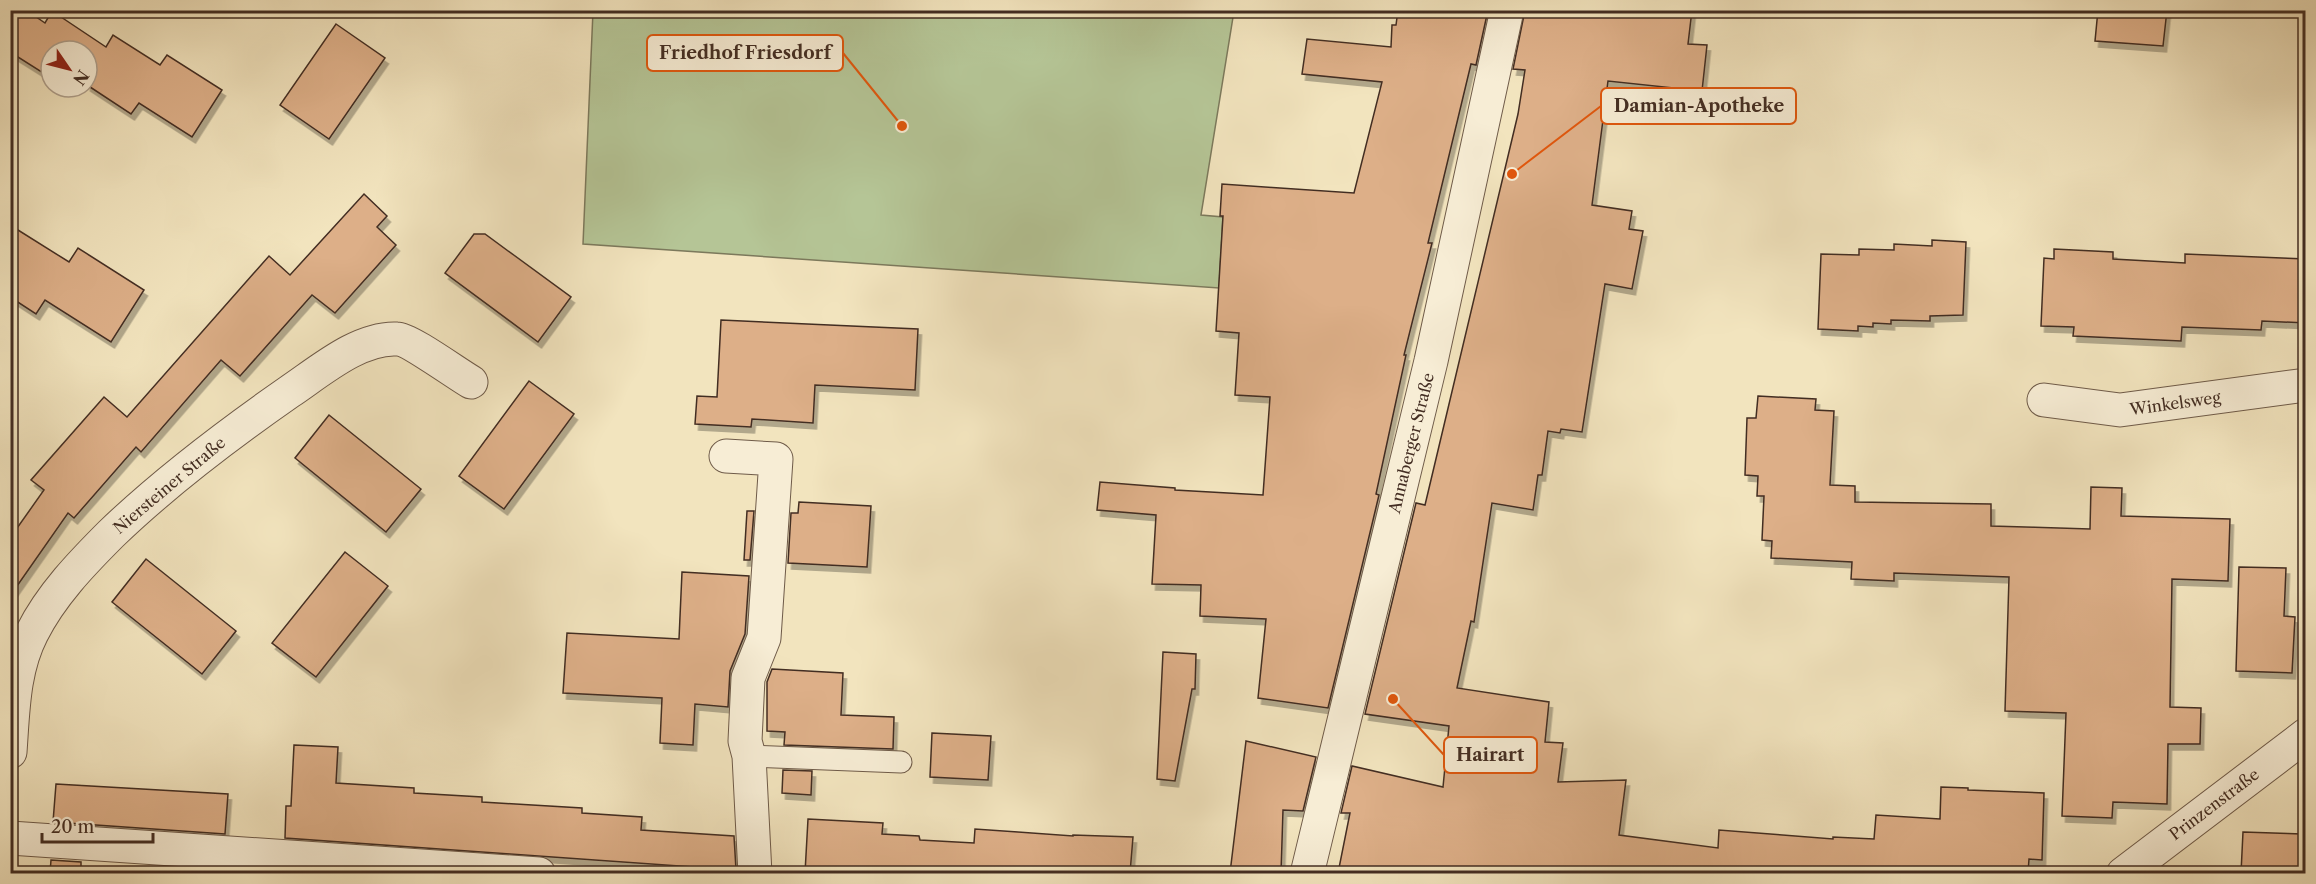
<svg xmlns="http://www.w3.org/2000/svg" width="2316" height="884" viewBox="0 0 2316 884" font-family="'Libre Caslon Text',serif">
  <style>
    .green { fill: #b5c596; stroke: #7c795c; stroke-width: 1.5 }
    .building { fill: #ddaf88; stroke: #432d22; stroke-width: 1.5; filter: url(#shadow) }
    .lines { fill: none; stroke-linecap: round; stroke-linejoin: round }
    .service-casing { stroke: #6f5b49; stroke-width: 23 }
    .minor-casing { stroke: #6f5b49; stroke-width: 35 }
    .service { stroke: #f7edd5; stroke-width: 21 }
    .minor { stroke: #f7edd5; stroke-width: 33 }
    .labels { text-anchor: middle; stroke-width: 4.5; stroke-linejoin: round; paint-order: stroke }
    .street-label { font-size: 16px; fill: #432d22; stroke: #f7edd5 }
    .leader { fill: none; stroke: #e0570d; stroke-width: 2 }
    .callout-dot { fill: #e0570d; stroke: #f7edd5; stroke-width: 2 }
    .callout { fill: #f7edd5; stroke: #e0570d; stroke-width: 2 }
    .callout-label { font-size: 18px; text-anchor: middle; font-weight: bold; fill: #432d22 }
  </style>
  <defs>
    <filter id="shadow"><feDropShadow dx="3.5" dy="6" stdDeviation="0" flood-color="#0004"/></filter>
  </defs>
  <rect width="100%" height="100%" fill="#f2e4be"/>
  <filter id="stains"><feTurbulence type="fractalNoise" baseFrequency=".00333" numOctaves="4"/><feColorMatrix values="0 0 0 0 .2 0 0 0 0 .09 0 0 0 0 .02 0 0 0 .5 -.17"/></filter>
  <radialGradient id="worn" r=".72"><stop offset=".6" stop-color="#630" stop-opacity="0"/><stop offset="1" stop-color="#630" stop-opacity=".3"/></radialGradient>
  <polygon class="green" points="593,11 1234,11 1201,215 1223,217 1219,288 583,244"/>
  <g class="building">
    <polygon points="10,10 26,10 45,23 52,11 106,47 113,35 160,65 167,55 222,90 192,137 139,103 131,114 87,85 87,51 51,51 51,78 10,52"/>
    <polygon points="1398,10 1488,10 1476,65 1471,64 1428,243 1432,243 1404,355 1406,355 1376,494 1379,495 1328,708 1258,698 1266,619 1200,616 1201,585 1152,584 1156,515 1097,510 1100,482 1175,488 1175,490 1263,495 1270,397 1235,395 1239,333 1216,331 1223,216 1220,216 1222,184 1354,193 1382,82 1302,74 1307,39 1391,47 1392,25 1396,25"/>
    <polygon points="1525,10 1692,10 1688,44 1707,45 1702,91 1608,81 1592,205 1632,211 1629,229 1643,231 1632,289 1605,284 1582,432 1561,429 1560,433 1548,431 1542,475 1538,475 1533,510 1492,503 1474,622 1471,621 1457,688 1549,702 1545,742 1563,743 1558,782 1626,780 1619,835 1718,848 1719,830 1833,839 1833,837 1874,839 1876,815 1940,819 1941,787 1968,788 1968,790 2044,793 2042,860 2029,859 2028,873 1338,873 1350,813 1341,813 1352,766 1443,787 1449,726 1365,714 1416,503 1425,505 1518,114 1525,70 1513,69"/>
    <polygon points="2098,10 2167,10 2163,46 2095,41"/>
    <polygon points="336,24 385,58 329,139 280,105"/>
    <polygon points="364,194 387,216 377,227 396,245 335,313 312,295 240,376 221,360 141,452 136,447 74,518 68,513 10,596 10,538 44,490 31,480 104,397 127,417 269,256 290,275"/>
    <polygon points="10,225 69,262 78,248 144,290 111,342 45,300 36,314 10,297"/>
    <polygon points="474,234 485,234 571,297 538,342 445,273"/>
    <polygon points="1932,240 1966,242 1963,315 1930,316 1930,321 1891,320 1891,324 1873,323 1873,327 1858,326 1858,331 1818,329 1821,254 1859,255 1859,249 1894,250 1894,244 1932,246"/>
    <polygon points="2054,249 2113,252 2113,259 2185,263 2185,254 2306,259 2306,323 2262,321 2261,330 2182,327 2181,341 2073,336 2074,327 2041,326 2044,258 2054,259"/>
    <polygon points="721,320 918,329 915,390 815,385 813,423 752,419 751,427 695,424 697,396 717,397"/>
    <polygon points="529,381 574,414 504,509 459,476"/>
    <polygon points="1758,396 1816,399 1815,410 1834,411 1830,485 1855,486 1855,502 1991,504 1991,526 2090,529 2091,487 2122,488 2121,516 2230,519 2228,581 2172,579 2170,707 2201,708 2200,744 2168,744 2167,804 2113,802 2112,818 2062,816 2066,713 2005,711 2009,577 1894,573 1894,581 1851,579 1852,562 1771,558 1772,541 1762,540 1764,496 1757,496 1758,476 1745,475 1747,418 1756,418"/>
    <polygon points="329,415 421,489 386,532 295,458"/>
    <polygon points="799,502 871,506 867,567 788,563 791,513 798,513"/>
    <polygon points="747,511 754,511 750,560 744,560"/>
    <polygon points="345,552 388,586 316,677 272,643"/>
    <polygon points="146,559 236,631 202,674 112,602"/>
    <polygon points="2239,567 2286,568 2284,616 2295,617 2292,673 2236,671"/>
    <polygon points="682,572 749,576 745,634 730,671 728,707 695,704 693,745 660,743 662,698 563,693 567,633 679,639"/>
    <polygon points="1163,652 1196,654 1195,689 1192,689 1175,781 1157,779"/>
    <polygon points="772,669 843,673 841,715 894,717 893,749 784,745 785,732 767,731 767,682"/>
    <polygon points="932,733 991,736 988,780 930,777"/>
    <polygon points="1246,741 1316,757 1303,811 1283,810 1281,873 1230,873"/>
    <polygon points="294,745 338,747 336,783 414,788 414,793 482,797 482,802 582,808 582,813 642,817 641,830 734,836 736,870 285,838 286,806 291,806"/>
    <polygon points="783,770 812,771 811,795 782,793"/>
    <polygon points="56,784 228,794 225,834 53,822"/>
    <polygon points="808,819 883,823 882,834 919,836 920,840 974,843 975,829 1073,836 1073,835 1133,837 1130,873 805,873"/>
    <polygon points="2243,832 2301,834 2299,873 2241,873"/>
    <polygon points="51,860 81,862 81,873 50,873"/>
  </g>
  <g class="lines">
    <g class="service-casing">
      <polyline id="service" points="749,756 901,762"/>
    </g>
    <g class="minor-casing">
      <g id="minor">
        <polyline points="2044,400 2120,410 2306,385"/>
        <polyline points="726,456 776,459 764,638 748,678 745,741 749,756 755,874"/>
        <path d="M 10,752 C 13,711 13,670 32,633 C 51,595 82,563 111,534 C 166,481 226,436 289,392 C 319,372 359,337 397,339 C 409,339 457,374 471,382"/>
        <polyline points="10,838 539,874"/>
        <polyline points="1307,874 1431,361 1507,10"/>
        <polyline points="2123,874 2306,735"/>
      </g>
    </g>
    <use href="#service" class="service"/>
    <use href="#minor" class="minor"/>
  </g>
  <g class="labels">
    <g class="street-label">
      <text transform="translate(2175 403) rotate(-8)" y="6">Winkelsweg</text>
      <text transform="translate(1411 443) rotate(-76)" y="6">Annaberger Straße</text>
      <text transform="translate(169 485) rotate(-40)" y="6">Niersteiner Straße</text>
      <text transform="translate(2214 804) rotate(-37)" y="6">Prinzenstraße</text>
    </g>
  </g>
  <path class="leader" d="M902 126L843 53M1512 174L1601 106M1393 699L1444 755"/>
  <g class="callout-dot">
    <circle cx="902" cy="126" r="6"/>
    <circle cx="1512" cy="174" r="6"/>
    <circle cx="1393" cy="699" r="6"/>
  </g>
  <g class="callout">
    <rect x="647" y="35" width="196" height="36" rx="6"/>
    <rect x="1601" y="88" width="195" height="36" rx="6"/>
    <rect x="1444" y="737" width="93" height="36" rx="6"/>
  </g>
  <g class="callout-label">
    <text x="745" y="59">Friedhof Friesdorf</text>
    <text x="1699" y="112">Damian-Apotheke</text>
    <text x="1490" y="761">Hairart</text>
  </g>
  <rect width="2316" height="884" fill="none" stroke="#f2e4be" stroke-width="36"/>
  <rect x="12" y="12" width="2292" height="860" fill="none" stroke="#432d22" stroke-width="3"/>
  <rect x="18" y="18" width="2280" height="848" fill="none" stroke="#432d22" stroke-width="1.5"/>
  <g transform="translate(69 69) rotate(125)"><circle r="28" fill="#f7edd5" stroke="#afa08d" stroke-width="1.5"/>
  <path d="M0-4.5L10 22L0 15L-10 22Z" fill="#8f2418"/>
  <text y="-9" font-size="16" font-weight="bold" text-anchor="middle" fill="#432d22">N</text>
  </g>
  <path d="M42 833v9h111v-9" fill="none" stroke="#432d22" stroke-width="3"/>
  <text x="51" y="833" font-size="18" fill="#432d22" stroke="#f7edd5" stroke-width="4.5" paint-order="stroke">20 m</text>
  <rect width="100%" height="100%" filter="url(#stains)"/>
  <rect width="100%" height="100%" fill="url(#worn)"/>
</svg>
